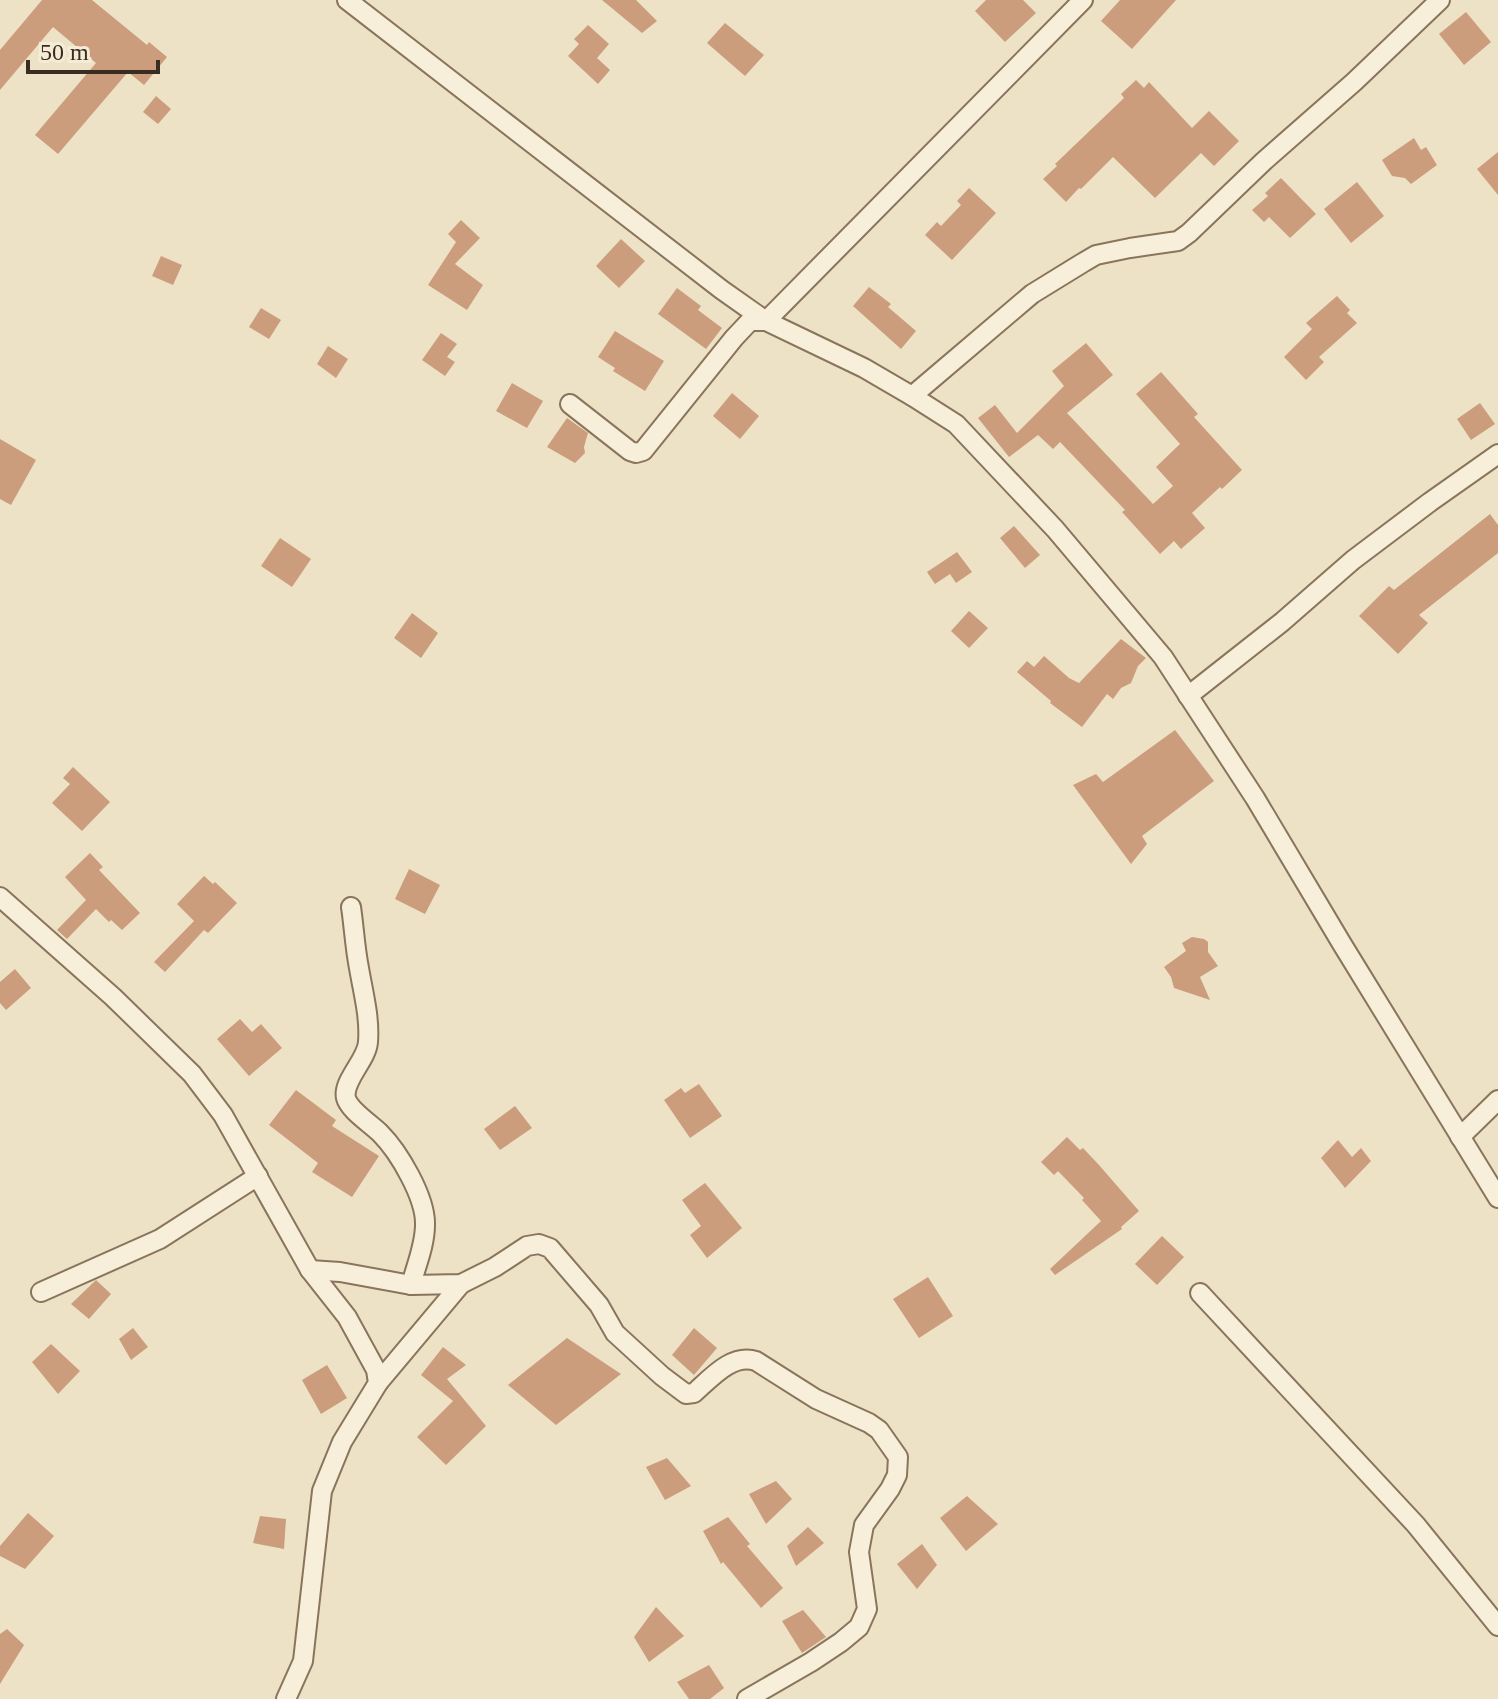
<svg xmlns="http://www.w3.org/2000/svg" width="1498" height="1699" viewBox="0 0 1498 1699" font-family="Georgia,serif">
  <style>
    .building { fill: #cb9d7d }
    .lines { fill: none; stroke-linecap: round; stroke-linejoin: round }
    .minor-casing { stroke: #89745c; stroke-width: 22 }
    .minor { stroke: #f8efda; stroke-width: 18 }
  </style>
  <rect width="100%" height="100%" fill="#eee2c6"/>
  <g class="building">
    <polygon points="42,0 92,0 147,45 149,42 167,57 144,85 128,72 58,154 35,135 96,63 53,27 0,90 0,50"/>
    <polygon points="602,0 636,0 657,21 642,33"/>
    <polygon points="986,0 1023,0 1036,13 1005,42 975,11"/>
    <polygon points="1120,0 1176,0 1132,49 1101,21"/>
    <polygon points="1466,12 1491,42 1464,65 1439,34"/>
    <polygon points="725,23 764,55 745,76 707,43"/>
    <polygon points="588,25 609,44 597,58 610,70 598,84 568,56 579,44 574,39"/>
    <polygon points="1136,80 1144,88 1149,82 1192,128 1209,111 1239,141 1214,166 1201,153 1155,198 1113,157 1081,189 1079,188 1066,202 1043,179 1057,166 1055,164 1124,98 1121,94"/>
    <polygon points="156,96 171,109 158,124 143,112"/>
    <polygon points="1414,138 1421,150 1426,147 1437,165 1411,184 1405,178 1392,176 1382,160"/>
    <polygon points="1498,152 1498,195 1477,169"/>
    <polygon points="1281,178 1316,214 1290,238 1269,217 1264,222 1252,210 1268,196 1265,193"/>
    <polygon points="1357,182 1384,216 1351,243 1324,209"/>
    <polygon points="969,188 996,213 952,260 925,235 937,222 941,226 961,205 957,201"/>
    <polygon points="461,220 480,238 455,264 483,285 467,310 428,285 456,242 448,234"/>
    <polygon points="621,239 645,261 619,288 596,266"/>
    <polygon points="161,256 182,265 173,285 152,276"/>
    <polygon points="869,287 891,304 888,307 916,331 901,349 853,306"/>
    <polygon points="677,288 701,306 698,310 722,328 706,349 658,314"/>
    <polygon points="1337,296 1350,310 1347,313 1357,323 1319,357 1324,362 1306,380 1284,357 1312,329 1306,323"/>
    <polygon points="261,308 281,320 269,339 249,327"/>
    <polygon points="615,331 664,361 645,391 613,371 615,368 598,357"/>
    <polygon points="441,333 457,344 447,357 455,362 445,376 422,360"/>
    <polygon points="1086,343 1113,375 1067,413 1153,504 1173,486 1156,467 1180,444 1136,394 1161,372 1198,414 1194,417 1242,470 1222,489 1220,487 1192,513 1205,528 1181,549 1174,541 1160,554 1122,512 1125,510 1060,442 1053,449 1038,435 1009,457 978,418 995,405 1017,433 1064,386 1052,371"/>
    <polygon points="328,346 348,359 336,378 317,364"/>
    <polygon points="512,383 543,401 527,428 496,411"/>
    <polygon points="732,393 759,416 740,439 713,416"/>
    <polygon points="1480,403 1495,424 1471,440 1457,419"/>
    <polygon points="567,418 588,433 584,447 585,453 575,463 547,447"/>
    <polygon points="0,439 36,460 11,505 0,499"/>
    <polygon points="1490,514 1498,525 1498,553 1419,615 1428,623 1398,654 1359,616 1389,586 1394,590"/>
    <polygon points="1014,526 1040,555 1025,568 1000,538"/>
    <polygon points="280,538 311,559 292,587 261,566"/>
    <polygon points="957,552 972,572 956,583 950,574 935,584 927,572"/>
    <polygon points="969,611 988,628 969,648 951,631"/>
    <polygon points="412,613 438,633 421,658 394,638"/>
    <polygon points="1121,639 1146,658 1138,666 1131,683 1121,688 1113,699 1107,694 1082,727 1050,703 1051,701 1017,672 1027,661 1034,667 1044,656 1069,678 1079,683"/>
    <polygon points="1175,730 1214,781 1142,836 1147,844 1131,864 1073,785 1096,774 1103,782"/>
    <polygon points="73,767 110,802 82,831 52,803 70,784 63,778"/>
    <polygon points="90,853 103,867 99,870 140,913 122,930 111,920 109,922 96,909 67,939 57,930 86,900 65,877"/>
    <polygon points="409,869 440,885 425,914 395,899"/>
    <polygon points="204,876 213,884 215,882 237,903 208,933 204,930 165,972 154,962 194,921 177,904"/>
    <polygon points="1192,937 1204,939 1208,942 1208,952 1218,966 1200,977 1210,1000 1174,988 1171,977 1164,967 1186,951 1182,943"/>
    <polygon points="15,969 31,988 6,1010 0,1003 0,982"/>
    <polygon points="240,1019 252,1032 261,1024 282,1048 249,1076 217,1039"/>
    <polygon points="699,1084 722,1116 690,1138 664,1100 681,1088 685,1093"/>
    <polygon points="296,1090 336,1120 332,1126 379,1156 352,1197 312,1172 318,1163 269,1125"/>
    <polygon points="515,1106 532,1128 500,1150 484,1129"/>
    <polygon points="1067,1137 1080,1150 1083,1148 1099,1165 1139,1211 1121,1227 1122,1229 1055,1275 1050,1269 1101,1221 1082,1200 1084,1198 1058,1171 1054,1175 1041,1162"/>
    <polygon points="1338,1140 1352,1157 1361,1148 1371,1161 1345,1188 1321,1158"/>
    <polygon points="705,1183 742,1228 707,1258 690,1235 701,1226 682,1200"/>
    <polygon points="1162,1236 1184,1257 1157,1285 1135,1264"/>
    <polygon points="928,1277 953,1316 919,1338 893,1299"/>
    <polygon points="96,1280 111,1294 89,1319 71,1304"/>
    <polygon points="133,1328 148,1347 131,1360 119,1339"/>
    <polygon points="694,1328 717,1348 694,1375 672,1355"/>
    <polygon points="567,1338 621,1374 556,1425 508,1385"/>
    <polygon points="51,1344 80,1371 58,1394 32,1362"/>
    <polygon points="443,1347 466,1365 447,1379 486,1426 446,1465 417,1437 453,1401 421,1375"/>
    <polygon points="327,1365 347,1398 321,1414 302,1380"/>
    <polygon points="667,1458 691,1486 665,1500 646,1467"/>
    <polygon points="776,1481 792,1499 766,1524 749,1494"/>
    <polygon points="967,1496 998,1524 966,1551 940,1518"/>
    <polygon points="28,1513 54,1536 25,1569 0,1556 0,1546"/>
    <polygon points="260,1516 286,1519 284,1549 253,1543"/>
    <polygon points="728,1517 750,1544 747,1546 783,1588 761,1608 723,1562 721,1564 703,1531"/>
    <polygon points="808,1527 824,1543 796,1566 787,1546"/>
    <polygon points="922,1544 937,1565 917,1589 897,1564"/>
    <polygon points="656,1607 684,1636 649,1662 634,1637"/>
    <polygon points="803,1610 826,1637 802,1653 782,1621"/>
    <polygon points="7,1629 24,1645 0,1684 0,1634"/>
    <polygon points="709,1665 724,1688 710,1699 689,1699 677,1682"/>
  </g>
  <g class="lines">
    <g class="minor-casing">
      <g id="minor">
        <polyline points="347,0 722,290 766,321 864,368 912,396 956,424 1055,529 1163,657 1255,798 1342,944 1498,1198"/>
        <polyline points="912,396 1032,294 1084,262 1096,255 1130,248 1171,242 1178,241 1189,233 1264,161 1354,82 1440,0"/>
        <polyline points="570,404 630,451 636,453 643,451 734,338 750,321 766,321 1083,0"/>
        <polyline points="1188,696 1282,622 1353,560 1430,502 1498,454"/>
        <polyline points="0,897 113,997 192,1074 223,1115 310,1270 347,1317 376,1370 378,1383 342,1442 322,1491 303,1661 286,1699"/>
        <path d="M 351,907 C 354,927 355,948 359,968 C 363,992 370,1017 368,1042 C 367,1060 342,1081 346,1098 C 349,1110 371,1124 380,1133 C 399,1152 426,1198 425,1225 C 425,1245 416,1266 411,1285"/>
        <polyline points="1460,1137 1498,1100"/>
        <path d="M 310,1270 L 340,1272 L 411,1285 L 461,1284 L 495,1267 L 527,1246 L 539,1244 L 550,1248 L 599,1305 L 615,1333 L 662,1376 L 686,1394 L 694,1393 C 711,1378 732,1353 756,1361 L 816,1399 L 869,1423 L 879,1430 L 898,1457 L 897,1475 L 890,1489 L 864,1525 L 859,1552 L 867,1609 L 859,1627 L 841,1642 L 811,1662 L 747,1699"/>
        <polyline points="41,1292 160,1239 258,1176"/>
        <polyline points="1200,1293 1416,1525 1498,1626"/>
        <polyline points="378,1383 461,1284"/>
      </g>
    </g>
    <use href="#minor" class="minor"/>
  </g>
  <path d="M28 60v12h130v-12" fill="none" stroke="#392c20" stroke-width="4"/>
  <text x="40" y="60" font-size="24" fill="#392c20" stroke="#f5ecd6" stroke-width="6" paint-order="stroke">50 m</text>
</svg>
